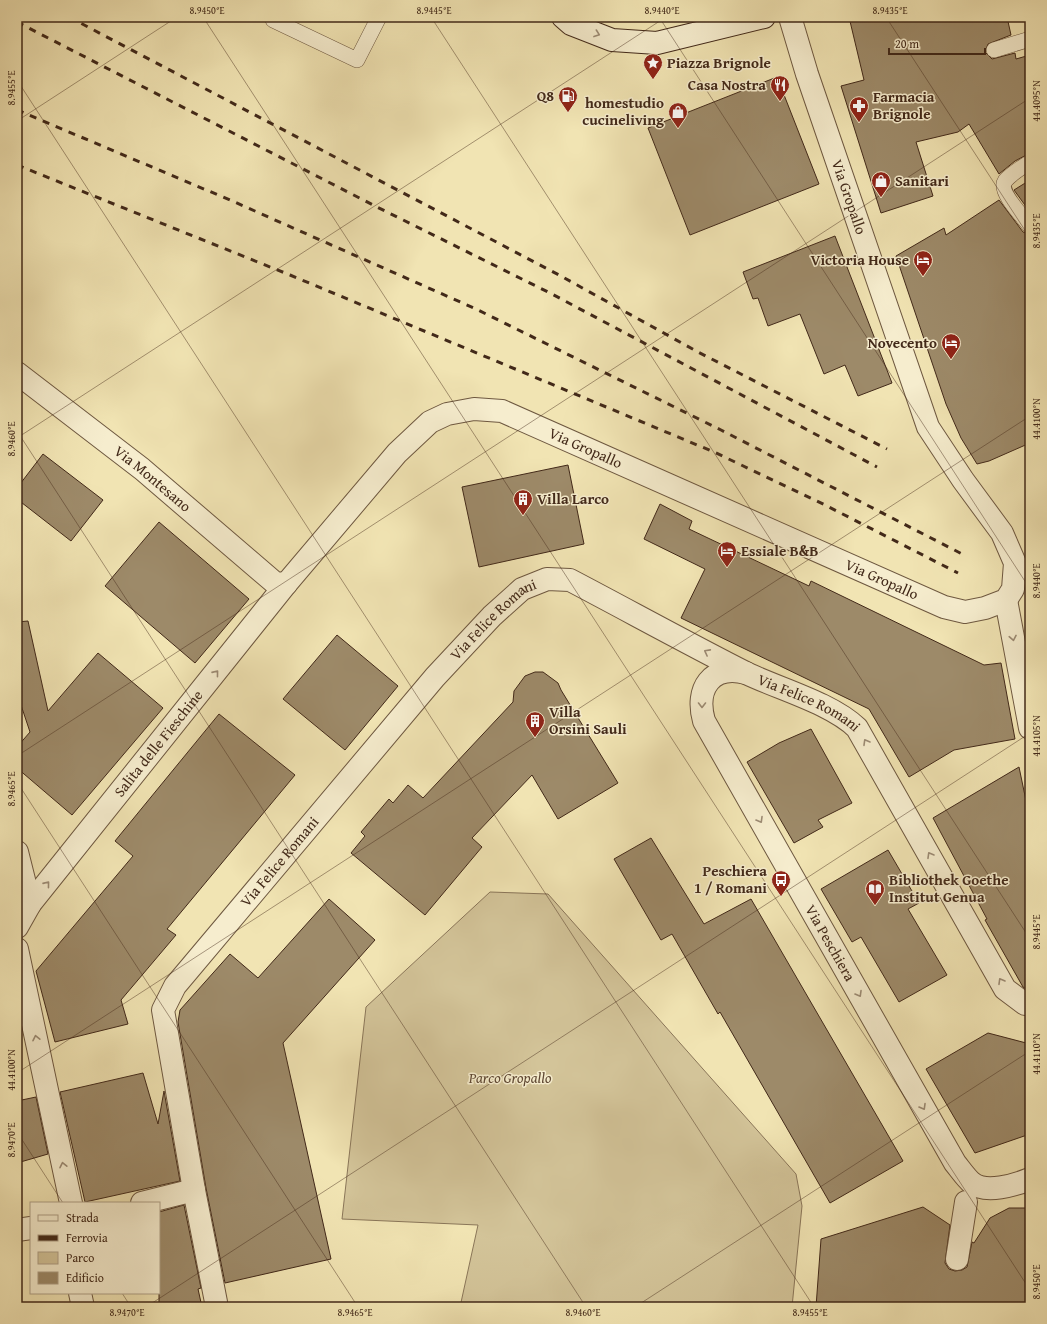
<svg xmlns="http://www.w3.org/2000/svg" width="1047" height="1324" viewBox="0 0 1047 1324" font-family="'Gentium Book Plus',serif">
  <style>
    .green { fill: #d3c499; stroke: #8a7659 }
    .building { fill: #9d8a69; stroke: #422919 }
    .lines { fill: none; stroke-linecap: round; stroke-linejoin: round }
    .lane-casing { stroke: #6e5840; stroke-width: 16 }
    .street-casing { stroke: #6e5840; stroke-width: 24 }
    .secondary-casing { stroke: #422919; stroke-width: 24 }
    .lane { stroke: #f6edce; stroke-width: 15 }
    .street { stroke: #f6edce; stroke-width: 22 }
    .secondary { stroke: #f6edce; stroke-width: 22 }
    .rail { stroke: #422919; stroke-width: 3; stroke-dasharray: 7 7; stroke-linecap: butt }
    .oneway { stroke: #9c8b74 }
    .ticks { fill: none; stroke: #422919; stroke-width: 1; stroke-opacity: 0.45 }
    .labels { text-anchor: middle; stroke-width: 3; stroke-linejoin: round; paint-order: stroke }
    .poi-label { font-size: 15px; font-weight: bold; fill: #422919; stroke: #f6edce; text-anchor: start }
    .street-label { font-size: 15px; fill: #422919; stroke: #f6edce }
    .park-label { font-size: 15px; font-style: italic; fill: #5f4833; stroke: #f6edce }
    .neatline { fill: none; stroke: #422919; stroke-width: 1.5 }
    .ticks-label { font-size: 10px; text-anchor: middle; fill: #422919 }
  </style>
  <rect width="100%" height="100%" fill="#f1e4b3"/>
  <filter id="stains"><feTurbulence type="fractalNoise" baseFrequency=".005" numOctaves="4"/><feColorMatrix values="0 0 0 0 .2 0 0 0 0 .09 0 0 0 0 .02 0 0 0 .5 -.17"/></filter>
  <radialGradient id="worn" r=".72"><stop offset=".6" stop-color="#630" stop-opacity="0"/><stop offset="1" stop-color="#630" stop-opacity=".3"/></radialGradient>
  <polygon class="green" points="490,892 548,894 796,1174 802,1206 792,1307 460,1307 478,1225 342,1219 366,1007"/>
  <g class="building">
    <polygon points="849,17 1007,17 1011,35 988,44 985,52 992,59 1015,53 1016,59 1030,55 1030,153 1015,161 999,174 969,124 958,132 916,142 933,196 881,213 841,86 864,80"/>
    <polygon points="777,77 819,184 690,235 648,128"/>
    <polygon points="1030,180 1030,212 1014,190"/>
    <polygon points="999,200 1023,232 1030,235 1030,443 989,461 977,464 961,438 946,404 896,256 944,228 946,235"/>
    <polygon points="835,236 892,383 858,396 845,365 824,374 800,314 768,326 758,298 753,299 743,272"/>
    <polygon points="43,454 103,500 71,541 17,499 17,488"/>
    <polygon points="568,465 584,544 479,567 462,487"/>
    <polygon points="660,504 692,521 689,529 809,586 811,581 984,665 1001,663 1015,739 954,750 909,777 869,709 681,618 705,569 644,539"/>
    <polygon points="159,522 249,599 195,663 105,586"/>
    <polygon points="28,621 48,711 98,653 163,708 72,815 17,768 17,747 30,732 19,699 17,684 17,622"/>
    <polygon points="337,635 398,686 345,750 283,699"/>
    <polygon points="535,672 543,672 558,683 561,690 618,783 558,819 532,775 472,838 482,847 425,915 351,853 365,836 361,832 389,799 393,803 408,785 423,798 513,702 514,691 525,676"/>
    <polygon points="219,714 295,775 167,929 176,935 121,1000 128,1024 55,1042 36,971 133,856 115,841"/>
    <polygon points="811,729 852,803 818,820 823,827 794,843 747,762 779,743"/>
    <polygon points="1019,767 1030,820 1030,992 1023,987 985,920 987,919 933,818"/>
    <polygon points="651,838 704,924 751,899 903,1161 830,1203 720,1012 718,1014 672,934 661,940 614,859"/>
    <polygon points="888,850 919,903 908,909 947,975 899,1002 861,937 852,942 821,889"/>
    <polygon points="329,899 375,940 283,1043 331,1259 225,1283 206,1188 178,1022 180,1010 230,954 258,978"/>
    <polygon points="988,1033 1030,1044 1030,1134 975,1153 926,1069"/>
    <polygon points="143,1073 158,1124 164,1091 180,1181 85,1202 60,1092"/>
    <polygon points="36,1097 48,1154 17,1163 17,1101"/>
    <polygon points="184,1205 201,1288 198,1289 202,1307 159,1307 159,1212"/>
    <polygon points="923,1207 950,1225 945,1263 949,1269 955,1271 962,1270 967,1267 972,1242 974,1243 990,1218 1009,1208 1030,1208 1030,1307 816,1307 821,1239"/>
  </g>
  <g class="lines">
    <g class="lane-casing">
      <g id="lane">
        <polyline points="273,20 357,60 379,17"/>
        <polyline points="994,50 1030,39"/>
        <path d="M 1030,162 C 1022,167 1011,174 1005,181 C 998,191 1023,217 1030,226"/>
      </g>
    </g>
    <g class="street-casing">
      <g id="street">
        <path id="s1" d="M 17,373 L 142,469 L 275,583 L 286,584"/>
        <polyline points="1006,600 1030,728"/>
        <path id="s2" d="M 746,673 C 711,664 695,689 704,721 L 955,1163 C 960,1169 966,1178 972,1183 C 986,1194 1015,1185 1030,1179"/>
        <polyline points="17,852 30,904"/>
        <path id="s3" d="M 17,927 L 30,904 L 286,584 L 397,453 L 430,422 L 447,414 L 474,409 L 502,411 L 944,607 L 965,612 L 985,608 L 1006,600 L 1013,589 L 1015,563 L 1002,533 L 963,480 L 928,427 L 807,74 L 790,17"/>
        <polyline points="17,949 71,1203"/>
        <polyline points="142,1203 194,1190"/>
        <polyline points="17,1230 31,1228"/>
        <polyline points="957,1259 966,1202"/>
        <polyline points="80,1293 83,1307"/>
        <path id="s4" d="M 216,1302 L 194,1190 L 163,1010 L 175,986 L 435,677 L 492,616 L 522,589 L 547,579 L 570,580 C 629,611 687,643 746,673 C 779,689 831,703 857,728 L 1005,989 L 1025,1004 L 1030,1004"/>
      </g>
    </g>
    <g class="secondary-casing">
      <polyline id="secondary" points="563,17 571,24 612,40 657,43 764,17"/>
    </g>
    <use href="#lane" class="lane"/>
    <use href="#street" class="street"/>
    <use href="#secondary" class="secondary"/>
    <g class="rail">
      <polyline points="69,17 559,275 698,352 887,449"/>
      <polyline points="17,22 377,207 550,293 877,467"/>
      <polyline points="17,110 230,200 476,309 721,430 966,556"/>
      <polyline points="17,165 290,275 714,452 825,505 958,573"/>
    </g>
  </g>
  <defs><path id="oneway-chevron" d="M-2-3.5L2.5 0L-2 3.5" fill="none" stroke-width="1.6" stroke-linecap="round" stroke-linejoin="round"/></defs>
  <g class="oneway">
    <use href="#oneway-chevron" transform="translate(597 34) rotate(20)"/>
    <use href="#oneway-chevron" transform="translate(1013 638) rotate(79)"/>
    <use href="#oneway-chevron" transform="translate(707 652) rotate(-152)"/>
    <use href="#oneway-chevron" transform="translate(216 673) rotate(-51)"/>
    <use href="#oneway-chevron" transform="translate(702 705) rotate(90)"/>
    <use href="#oneway-chevron" transform="translate(866 742) rotate(-120)"/>
    <use href="#oneway-chevron" transform="translate(760 820) rotate(60)"/>
    <use href="#oneway-chevron" transform="translate(930 855) rotate(-120)"/>
    <use href="#oneway-chevron" transform="translate(47 884) rotate(-51)"/>
    <use href="#oneway-chevron" transform="translate(1001 981) rotate(-120)"/>
    <use href="#oneway-chevron" transform="translate(859 994) rotate(60)"/>
    <use href="#oneway-chevron" transform="translate(36 1038) rotate(-102)"/>
    <use href="#oneway-chevron" transform="translate(923 1107) rotate(60)"/>
    <use href="#oneway-chevron" transform="translate(63 1165) rotate(-102)"/>
  </g>
  <path class="ticks" d="M 203,17 L 1030,1290M 431,17 L 1030,939M 659,17 L 1030,589M 886,17 L 1030,238M 17,80 L 814,1307M 17,121 L 177,17M 17,431 L 586,1307M 17,438 L 666,17M 17,756 L 1030,98M 17,782 L 358,1307M 17,1073 L 1030,416M 17,1132 L 63,1203M 122,1293 L 131,1307M 146,1307 L 1030,733M 635,1307 L 1030,1051"/>
  <defs>
    <g id="sight-pin" transform="scale(1)"><path d="M0 17L-7.5 6A9.5 9.5 0 1 1 7.5 6Z" fill="#8f2418" stroke="#f6edce"/><path d="M0-6L1.8-2.2L6-1.7L2.9 1.2L3.7 5.4L0 3.3L-3.7 5.4L-2.9 1.2L-6-1.7L-1.8-2.2Z" fill="#fff"/></g>
    <g id="restaurant-pin" transform="scale(1)"><path d="M0 17L-7.5 6A9.5 9.5 0 1 1 7.5 6Z" fill="#8f2418" stroke="#f6edce"/><path d="M-5-6h1v4h1v-4h1v4h1v-4h1v5L-1.5 .5V6h-2V.5L-5-1ZM5-6V6H3V1.5H1.5Q1.5-4 5-6Z" fill="#fff"/></g>
    <g id="fuel-pin" transform="scale(1)"><path d="M0 17L-7.5 6A9.5 9.5 0 1 1 7.5 6Z" fill="#8f2418" stroke="#f6edce"/><path d="M-5.5-6h7V0h2V4h1.3V-2.5L3-4.5l.8-.8L6-3V5H2.5V1h-1V6h-7ZM-4.2-4.7v3.2H.2V-4.7Z" fill="#fff"/></g>
    <g id="pharmacy-pin" transform="scale(1)"><path d="M0 17L-7.5 6A9.5 9.5 0 1 1 7.5 6Z" fill="#8f2418" stroke="#f6edce"/><path d="M-2-6h4v4h4v4h-4v4h-4v-4h-4v-4h4Z" fill="#fff"/></g>
    <g id="shop-pin" transform="scale(1)"><path d="M0 17L-7.5 6A9.5 9.5 0 1 1 7.5 6Z" fill="#8f2418" stroke="#f6edce"/><path d="M-5-2.5h2.3a2.7 3.5 0 0 1 5.4 0H5L5.5 6h-11ZM-1.5-2.5h3a1.5 2.3 0 0 0-3 0Z" fill="#fff"/></g>
    <g id="hotel-pin" transform="scale(1)"><path d="M0 17L-7.5 6A9.5 9.5 0 1 1 7.5 6Z" fill="#8f2418" stroke="#f6edce"/><path d="M-6-4.5h1.5V1H6V5H4.5V3h-9V5H-6ZM-4 0a1.8 1.8 0 1 1 3.6 0ZM.5 0V-2.5h3Q6-2.5 6 0Z" fill="#fff"/></g>
    <g id="building-pin" transform="scale(1)"><path d="M0 17L-7.5 6A9.5 9.5 0 1 1 7.5 6Z" fill="#8f2418" stroke="#f6edce"/><path d="M-4-6H4V6H1V3H-1V6H-4ZM-2.5-4.3h1.7v1.8h-1.7ZM.8-4.3h1.7v1.8H.8ZM-2.5-1h1.7V.8h-1.7ZM.8-1h1.7V.8H.8Z" fill="#fff"/></g>
    <g id="bus-pin" transform="scale(1)"><path d="M0 17L-7.5 6A9.5 9.5 0 1 1 7.5 6Z" fill="#8f2418" stroke="#f6edce"/><path d="M-5-6H5V4H4V6H2V4H-2V6H-4V4H-5ZM-3.5-4V0h7V-4ZM-3.5 1.2v1.5H-2V1.2ZM2 1.2v1.5H3.5V1.2Z" fill="#fff"/></g>
    <g id="library-pin" transform="scale(1)"><path d="M0 17L-7.5 6A9.5 9.5 0 1 1 7.5 6Z" fill="#8f2418" stroke="#f6edce"/><path d="M-6-4Q-3-5.5-.7-3.5V5Q-3 3-6 4ZM6-4Q3-5.5 .7-3.5V5Q3 3 6 4Z" fill="#fff"/></g>
  </defs>
  <g fill-rule="evenodd">
    <use href="#sight-pin" x="653" y="63"/>
    <use href="#restaurant-pin" x="780" y="85"/>
    <use href="#fuel-pin" x="568" y="96"/>
    <use href="#pharmacy-pin" x="859" y="106"/>
    <use href="#shop-pin" x="678" y="112"/>
    <use href="#shop-pin" x="881" y="181"/>
    <use href="#hotel-pin" x="923" y="260"/>
    <use href="#hotel-pin" x="951" y="343"/>
    <use href="#building-pin" x="523" y="499"/>
    <use href="#hotel-pin" x="727" y="551"/>
    <use href="#building-pin" x="535" y="721"/>
    <use href="#bus-pin" x="781" y="880"/>
    <use href="#library-pin" x="875" y="889"/>
  </g>
  <g class="labels">
    <g class="poi-label">
      <text x="667" y="68">Piazza Brignole</text>
      <text x="766" y="90" text-anchor="end">Casa Nostra</text>
      <text x="554" y="101" text-anchor="end">Q8</text>
      <text x="873" y="102">Farmacia<tspan x="873" dy="17">Brignole</tspan></text>
      <text x="664" y="108" text-anchor="end">homestudio<tspan x="664" dy="17">cucineliving</tspan></text>
      <text x="895" y="186">Sanitari</text>
      <text x="909" y="265" text-anchor="end">Victoria House</text>
      <text x="937" y="348" text-anchor="end">Novecento</text>
      <text x="537" y="504">Villa Larco</text>
      <text x="741" y="556">Essiale B&amp;B</text>
      <text x="549" y="717">Villa<tspan x="549" dy="17">Orsini Sauli</tspan></text>
      <text x="767" y="876" text-anchor="end">Peschiera<tspan x="767" dy="17">1 / Romani</tspan></text>
      <text x="889" y="885">Bibliothek Goethe<tspan x="889" dy="17">Institut Genua</tspan></text>
    </g>
    <g class="street-label">
      <text transform="translate(849 197) rotate(71)" y="5">Via Gropallo</text>
      <text dy="5" stroke="none"><textPath href="#s3" startOffset="819">Via Gropallo</textPath></text>
      <text dy="5" stroke="none"><textPath href="#s1" startOffset="172">Via Montesano</textPath></text>
      <text dy="5" stroke="none"><textPath href="#s3" startOffset="1143">Via Gropallo</textPath></text>
      <text dy="5" stroke="none"><textPath href="#s4" startOffset="810">Via Felice Romani</textPath></text>
      <text dy="5" stroke="none"><textPath href="#s4" startOffset="1170">Via Felice Romani</textPath></text>
      <text dy="5" stroke="none"><textPath href="#s3" startOffset="232">Salita delle Fieschine</textPath></text>
      <text dy="5" stroke="none"><textPath href="#s4" startOffset="486">Via Felice Romani</textPath></text>
      <text dy="5" stroke="none"><textPath href="#s2" startOffset="337">Via Peschiera</textPath></text>
    </g>
    <g class="park-label">
      <text x="510" y="1083">Parco Gropallo</text>
    </g>
  </g>
  <rect width="1047" height="1324" fill="none" stroke="#f1e4b3" stroke-width="44"/>
  <rect x="30" y="1202" width="130" height="92" fill="#f6edce" stroke="#ae9f86"/>
  <rect x="38" y="1215" width="20" height="6" fill="#f6edce" stroke="#ae9f86"/>
  <text x="66" y="1222" font-size="12" fill="#422919">Strada</text>
  <rect x="38" y="1235" width="20" height="6" fill="#422919" stroke="#ae9f86"/>
  <text x="66" y="1242" font-size="12" fill="#422919">Ferrovia</text>
  <rect x="38" y="1252" width="20" height="12" fill="#d3c499" stroke="#ae9f86"/>
  <text x="66" y="1262" font-size="12" fill="#422919">Parco</text>
  <rect x="38" y="1272" width="20" height="12" fill="#9d8a69" stroke="#ae9f86"/>
  <text x="66" y="1282" font-size="12" fill="#422919">Edificio</text>
  <path d="M889 48v6h96v-6" fill="none" stroke="#422919" stroke-width="2"/>
  <text x="895" y="48" font-size="12" fill="#422919" stroke="#f6edce" stroke-width="3" paint-order="stroke">20 m</text>
  <rect x="22" y="22" width="1003" height="1280" class="neatline"/>
  <g class="ticks-label">
    <text x="207" y="14">8.9450°E</text>
    <text x="434" y="14">8.9445°E</text>
    <text x="662" y="14">8.9440°E</text>
    <text x="890" y="14">8.9435°E</text>
    <text transform="translate(11 88) rotate(-90)" y="4">8.9455°E</text>
    <text transform="translate(1036 101) rotate(-90)" y="4">44.4095°N</text>
    <text transform="translate(1036 231) rotate(-90)" y="4">8.9435°E</text>
    <text transform="translate(1036 419) rotate(-90)" y="4">44.4100°N</text>
    <text transform="translate(11 439) rotate(-90)" y="4">8.9460°E</text>
    <text transform="translate(1036 581) rotate(-90)" y="4">8.9440°E</text>
    <text transform="translate(1036 736) rotate(-90)" y="4">44.4105°N</text>
    <text transform="translate(11 789) rotate(-90)" y="4">8.9465°E</text>
    <text transform="translate(1036 932) rotate(-90)" y="4">8.9445°E</text>
    <text transform="translate(1036 1054) rotate(-90)" y="4">44.4110°N</text>
    <text transform="translate(11 1070) rotate(-90)" y="4">44.4100°N</text>
    <text transform="translate(11 1140) rotate(-90)" y="4">8.9470°E</text>
    <text transform="translate(1036 1282) rotate(-90)" y="4">8.9450°E</text>
    <text x="127" y="1316">8.9470°E</text>
    <text x="355" y="1316">8.9465°E</text>
    <text x="583" y="1316">8.9460°E</text>
    <text x="810" y="1316">8.9455°E</text>
  </g>
  <rect width="100%" height="100%" filter="url(#stains)"/>
  <rect width="100%" height="100%" fill="url(#worn)"/>
</svg>
